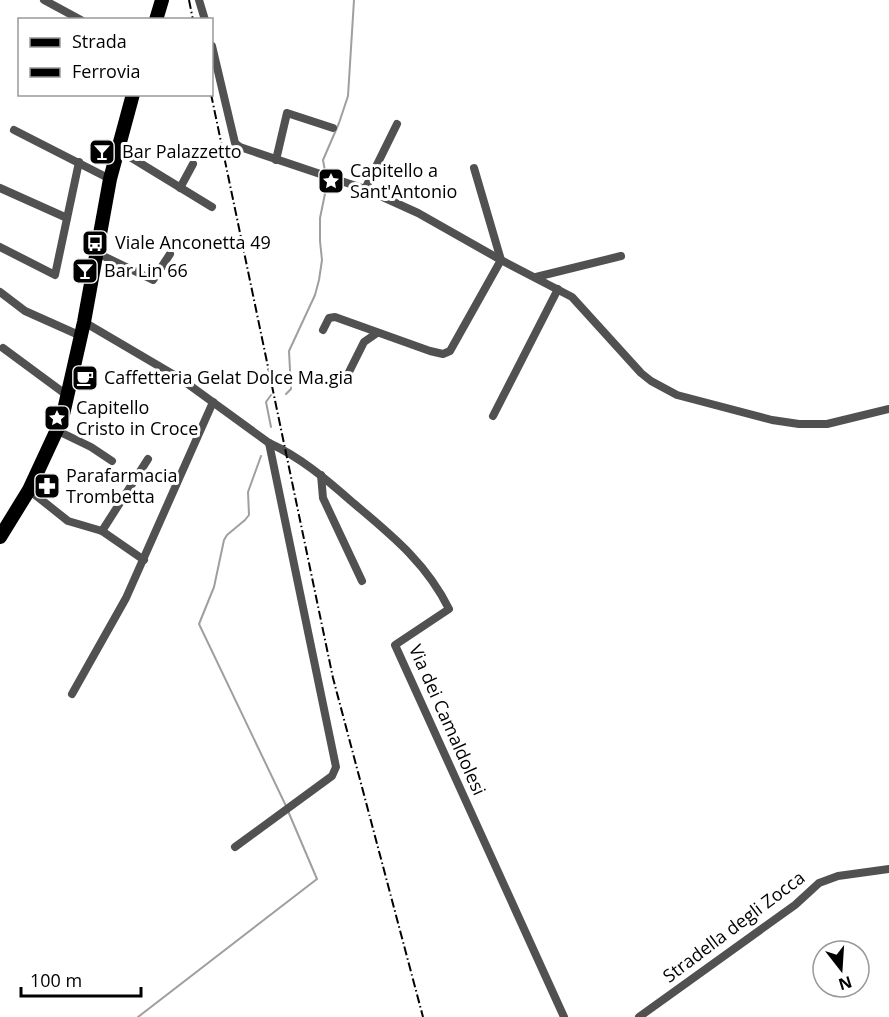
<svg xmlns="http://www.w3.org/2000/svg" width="889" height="1017" viewBox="0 0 889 1017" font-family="'Open Sans',sans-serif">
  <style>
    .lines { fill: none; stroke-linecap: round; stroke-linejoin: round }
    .stream { stroke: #9f9f9f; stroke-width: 2 }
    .minor { stroke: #515151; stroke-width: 8 }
    .primary { stroke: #000; stroke-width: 14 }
    .rail { stroke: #000; stroke-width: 2; stroke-dasharray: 9 3 1.5 3; stroke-linecap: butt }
    .labels { text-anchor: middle; stroke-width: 6; stroke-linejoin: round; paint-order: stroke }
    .poi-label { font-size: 18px; fill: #000; stroke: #fff; text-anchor: start }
    .street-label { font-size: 18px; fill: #000; stroke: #fff }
  </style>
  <rect width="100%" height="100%" fill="#fff"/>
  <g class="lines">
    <g class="stream">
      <polyline points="325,171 323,160 339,123 348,96 354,0"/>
      <polyline points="286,394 291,389 289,351 315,295 319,280 322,260 320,241 320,218 327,184"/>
      <polyline points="271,395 266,402 271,427"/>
      <polyline points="261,456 248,492 249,515 245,520 227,535 224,540 214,587 199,624 286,806"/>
      <polyline points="138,1017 317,879 288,811"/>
    </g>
    <g class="minor">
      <polyline points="44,0 81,20"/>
      <polyline points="199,0 205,20"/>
      <polyline points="212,46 235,143 240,147 365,189 418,213 501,260 572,297 641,373 651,381 677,395 772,420 799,424 827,424 889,409"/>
      <polyline points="14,130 110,179"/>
      <polyline points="117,149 212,207"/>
      <polyline points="276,160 287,113 333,128"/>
      <polyline points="0,188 67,218"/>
      <polyline points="180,188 193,164"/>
      <polyline points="365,189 397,124"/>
      <polyline points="0,247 55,275 79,162"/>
      <polyline points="97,253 153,280 170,254"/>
      <polyline points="536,277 621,256"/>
      <polyline points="0,292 25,311 81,336"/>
      <path d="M 84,322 L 181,379 L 269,443 C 300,457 326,479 351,501 C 390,534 426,562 449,609 L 395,645 L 564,1017"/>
      <polyline points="323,330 329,318 335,317 430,351 443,354 450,351 501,260 474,168"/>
      <polyline points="3,348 68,396"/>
      <polyline points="349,372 364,342 377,333"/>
      <polyline points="493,416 558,289"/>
      <polyline points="58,431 91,447 112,461"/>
      <polyline points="321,475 323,498 362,581"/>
      <polyline points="29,490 68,521 102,531 148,459"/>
      <polyline points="102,531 144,560"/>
      <polyline points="72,694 126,598 213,402"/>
      <polyline points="235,847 332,776 336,767 269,443"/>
      <polyline points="639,1017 795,905 819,883 838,876 889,869"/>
    </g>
    <g class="primary">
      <polyline points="156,20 162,0"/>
      <polyline points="0,537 29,490 62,419 84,322 110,179 133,94"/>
    </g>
    <g class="rail">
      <polyline points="189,0 193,20"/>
      <polyline points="211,94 333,678 423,1017"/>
    </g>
  </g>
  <defs>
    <g id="bar-square" transform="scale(1.35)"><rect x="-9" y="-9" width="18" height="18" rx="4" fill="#000" stroke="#fff"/><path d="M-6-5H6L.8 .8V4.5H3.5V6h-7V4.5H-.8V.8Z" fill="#fff"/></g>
    <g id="sight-square" transform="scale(1.35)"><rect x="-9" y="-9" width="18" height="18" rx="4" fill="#000" stroke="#fff"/><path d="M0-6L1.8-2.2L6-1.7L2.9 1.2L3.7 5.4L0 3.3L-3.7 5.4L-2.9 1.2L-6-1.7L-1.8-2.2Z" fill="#fff"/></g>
    <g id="bus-square" transform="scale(1.35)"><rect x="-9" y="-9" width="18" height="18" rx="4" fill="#000" stroke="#fff"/><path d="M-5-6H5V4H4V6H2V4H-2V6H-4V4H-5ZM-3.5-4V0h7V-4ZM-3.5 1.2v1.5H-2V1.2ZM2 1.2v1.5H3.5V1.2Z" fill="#fff"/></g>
    <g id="cafe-square" transform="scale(1.35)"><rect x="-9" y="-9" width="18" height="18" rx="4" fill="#000" stroke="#fff"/><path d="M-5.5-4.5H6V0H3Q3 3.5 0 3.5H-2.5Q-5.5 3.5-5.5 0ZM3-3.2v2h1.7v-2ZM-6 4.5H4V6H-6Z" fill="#fff"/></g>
    <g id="pharmacy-square" transform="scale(1.35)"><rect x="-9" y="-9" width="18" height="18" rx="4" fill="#000" stroke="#fff"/><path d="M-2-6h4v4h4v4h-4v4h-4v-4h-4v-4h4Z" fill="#fff"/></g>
  </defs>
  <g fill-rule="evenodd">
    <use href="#bar-square" x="102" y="152"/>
    <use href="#sight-square" x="331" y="181"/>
    <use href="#bus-square" x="95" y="243"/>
    <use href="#bar-square" x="85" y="271"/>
    <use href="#cafe-square" x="85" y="378"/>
    <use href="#sight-square" x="57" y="418"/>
    <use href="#pharmacy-square" x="47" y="486"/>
  </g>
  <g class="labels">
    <g class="poi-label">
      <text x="122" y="158">Bar Palazzetto</text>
      <text x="350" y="177">Capitello a<tspan x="350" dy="21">Sant'Antonio</tspan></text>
      <text x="115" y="249">Viale Anconetta 49</text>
      <text x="104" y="277">Bar Lin 66</text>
      <text x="104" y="384">Caffetteria Gelat Dolce Ma.gia</text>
      <text x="76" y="414">Capitello<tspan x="76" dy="21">Cristo in Croce</tspan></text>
      <text x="66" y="482">Parafarmacia<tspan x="66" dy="21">Trombetta</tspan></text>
    </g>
    <g class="street-label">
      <text transform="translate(447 720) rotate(66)" y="6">Via dei Camaldolesi</text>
      <text transform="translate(734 927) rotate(-37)" y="6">Stradella degli Zocca</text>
    </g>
  </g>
  <rect x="18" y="18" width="195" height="78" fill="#ffffff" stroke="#999999" stroke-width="1.5"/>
  <rect x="30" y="38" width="30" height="9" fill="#000000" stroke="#999999" stroke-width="1.5"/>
  <text x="72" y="48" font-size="18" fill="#000000">Strada</text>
  <rect x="30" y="68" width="30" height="9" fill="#000000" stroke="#999999" stroke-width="1.5"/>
  <text x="72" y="78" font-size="18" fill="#000000">Ferrovia</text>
  <g transform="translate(841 969) rotate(163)"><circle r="28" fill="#ffffff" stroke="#999999" stroke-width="1.5"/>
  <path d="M0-4.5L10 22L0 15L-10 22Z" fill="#000000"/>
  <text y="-9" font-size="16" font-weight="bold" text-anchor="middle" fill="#000000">N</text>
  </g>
  <path d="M21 987v9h120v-9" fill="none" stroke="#000000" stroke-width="3"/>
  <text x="30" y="987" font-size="18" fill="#000000" stroke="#ffffff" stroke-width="4.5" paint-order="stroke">100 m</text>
</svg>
